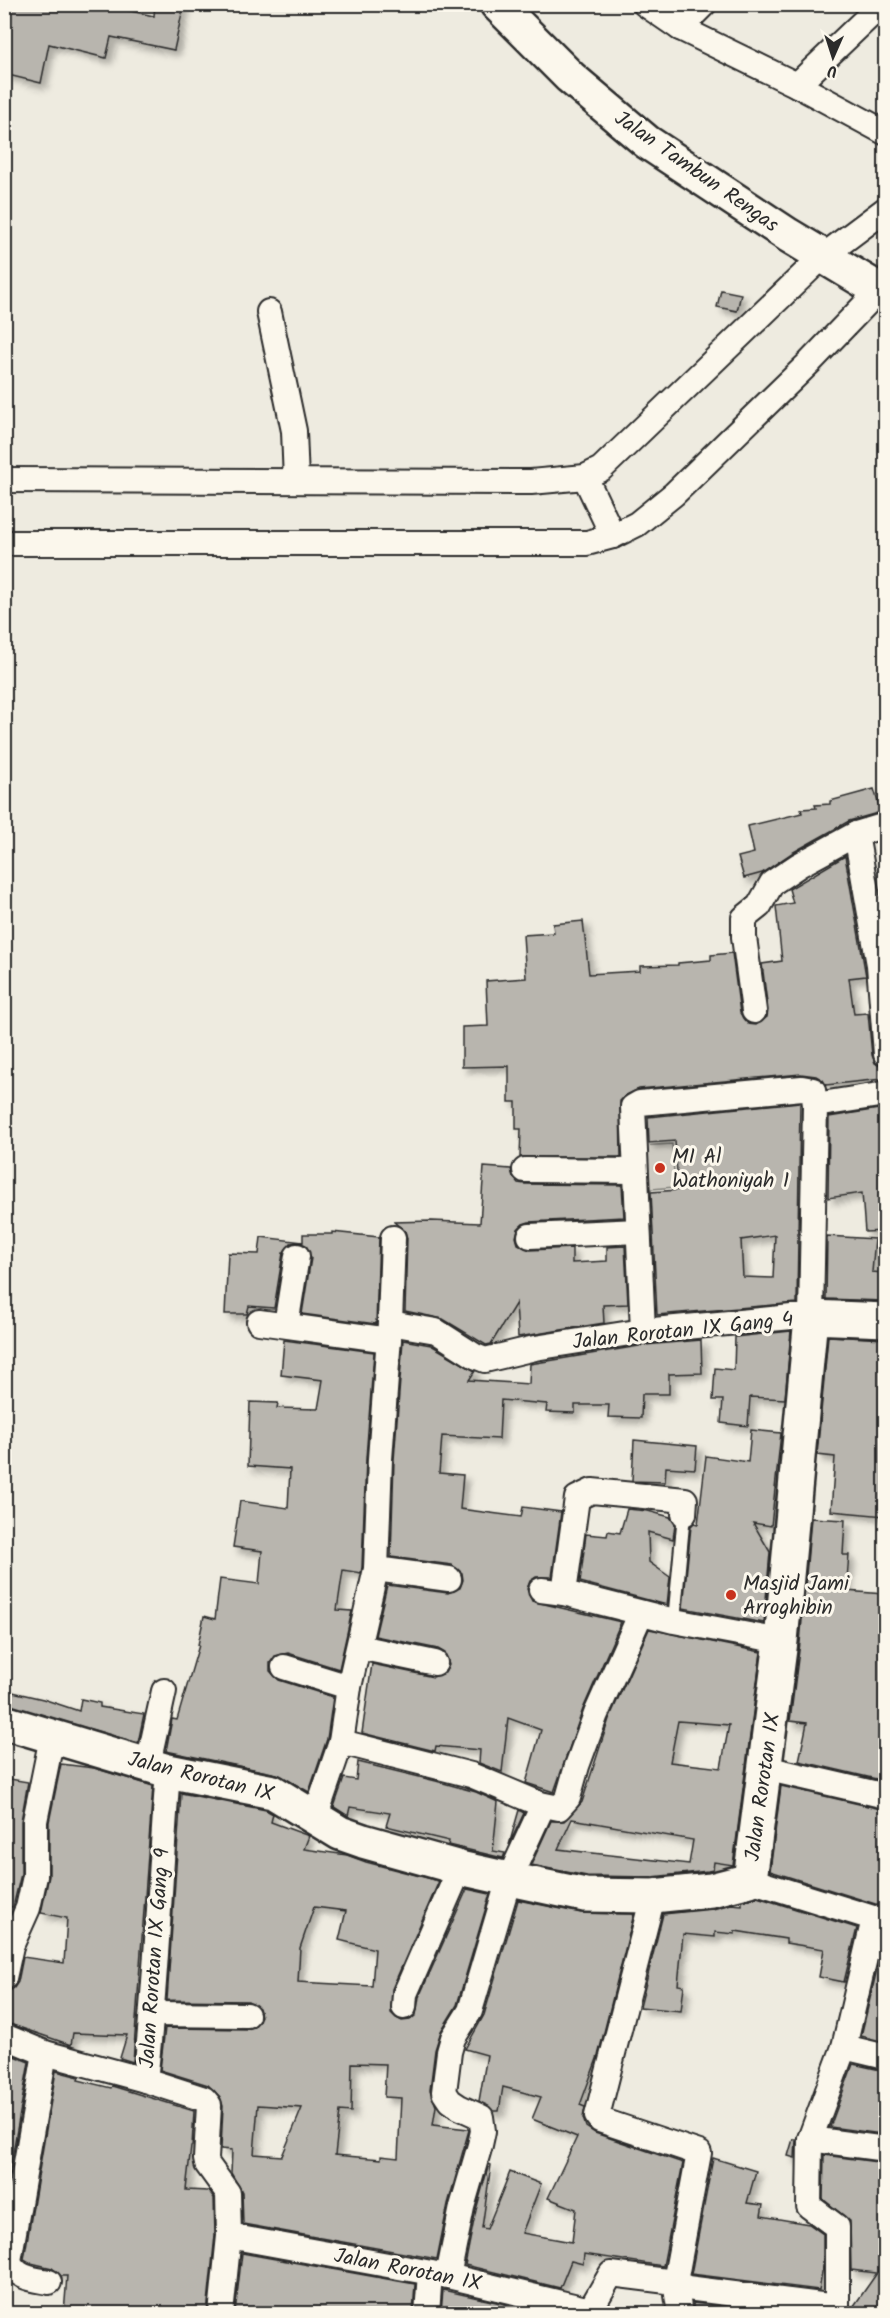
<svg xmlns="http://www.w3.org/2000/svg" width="890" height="2318" viewBox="0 0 890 2318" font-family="Kalam,sans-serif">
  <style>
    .green { fill: #cecbc2; stroke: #7c7b76; stroke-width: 1.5 }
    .building { fill: #b8b5ae; stroke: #2b2b2b; stroke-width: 1.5; fill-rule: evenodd; filter: url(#shadow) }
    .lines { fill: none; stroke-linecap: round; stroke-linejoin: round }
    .lane-casing { stroke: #2b2b2b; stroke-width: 16 }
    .street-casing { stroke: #2b2b2b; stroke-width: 28 }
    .secondary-casing { stroke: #2b2b2b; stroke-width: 38 }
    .lane { stroke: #fbf7ec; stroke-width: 12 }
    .street { stroke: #fbf7ec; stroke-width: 24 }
    .secondary { stroke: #fbf7ec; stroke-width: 33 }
    .poi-dot { fill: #c8321e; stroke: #fbf7ec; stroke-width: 2 }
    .labels { text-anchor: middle; stroke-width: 6; stroke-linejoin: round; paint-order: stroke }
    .street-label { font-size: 21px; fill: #2b2b2b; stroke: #fbf7ec }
    .poi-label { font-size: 21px; fill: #2b2b2b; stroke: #fbf7ec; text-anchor: start }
  </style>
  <defs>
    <filter id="shadow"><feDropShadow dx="5.5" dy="5.5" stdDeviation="3" flood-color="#0004"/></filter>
  </defs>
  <rect width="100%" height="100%" fill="#eeebe0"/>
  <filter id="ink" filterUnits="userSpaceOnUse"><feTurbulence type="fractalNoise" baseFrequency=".0167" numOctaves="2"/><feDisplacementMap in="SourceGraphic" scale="12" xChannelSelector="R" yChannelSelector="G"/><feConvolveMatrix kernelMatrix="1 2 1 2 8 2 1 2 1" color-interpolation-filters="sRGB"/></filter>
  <g filter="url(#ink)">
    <polygon class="green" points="672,1144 675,1187 641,1190 638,1146"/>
    <g class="building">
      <polygon points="4,4 98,4 154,16 155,4 184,4 174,50 111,37 106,58 49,44 41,83 4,74"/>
      <polygon points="721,290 741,294 737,311 717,307"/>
      <polygon points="874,789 881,812 849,821 792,853 762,873 744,878 738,857 754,853 748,826 802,813 801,809 816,808 815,805 830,804 830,801"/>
      <polygon points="845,856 866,976 849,978 854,1014 868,1013 872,1055 875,1063 881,1067 882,1079 826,1085 823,1080 816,1076 801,1074 639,1089 626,1095 620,1101 621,1157 520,1157 521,1129 516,1129 516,1102 509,1102 509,1066 462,1067 462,1027 488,1026 486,981 526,978 523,935 554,933 553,924 583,921 589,974 640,971 640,966 678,965 678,963 711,960 711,955 732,953 740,1013 748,1024 756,1025 767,1017 768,1010 762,964 782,961 776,906 793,903 789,889"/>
      <path d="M 800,1102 L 797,1303 L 657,1315 L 651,1192 L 678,1190 L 675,1141 L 649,1143 L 648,1117 ZM 775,1235 L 773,1278 L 743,1277 L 741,1240 Z"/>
      <polygon points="885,1108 885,1231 865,1232 862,1193 828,1198 829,1117"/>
      <polygon points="484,1167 511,1169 513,1177 518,1183 525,1184 622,1185 624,1217 529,1222 523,1224 518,1229 516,1237 518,1244 530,1250 572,1248 572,1263 607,1261 607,1247 625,1246 628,1304 603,1305 604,1323 518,1337 516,1303 491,1344 486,1345 443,1319 405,1311 407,1238 405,1231 394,1222 432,1221 480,1223"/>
      <polygon points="332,1232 379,1237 376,1324 302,1314 311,1258 306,1245 299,1242 291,1243 283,1253 274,1308 249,1306 247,1314 225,1314 228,1253 259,1254 261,1237 303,1242 303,1234 332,1234"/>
      <polygon points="827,1236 875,1239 872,1272 885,1273 885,1301 826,1299"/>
      <polygon points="791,1331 785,1399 750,1397 748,1426 721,1423 723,1400 713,1400 715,1368 734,1370 735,1337"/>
      <polygon points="828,1336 885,1339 885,1516 831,1511 835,1457 817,1455"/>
      <polygon points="284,1340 374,1352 366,1458 362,1567 361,1573 343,1570 337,1610 352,1611 339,1669 288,1653 275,1656 270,1663 270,1671 279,1680 333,1697 327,1739 309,1792 277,1774 166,1751 172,1719 177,1720 199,1645 198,1645 204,1616 215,1619 220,1579 259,1584 262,1551 233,1547 240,1501 288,1508 290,1469 248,1466 250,1402 278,1403 277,1408 318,1409 323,1380 281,1375"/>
      <polygon points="403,1340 431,1345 475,1371 469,1380 529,1384 530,1364 645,1345 701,1340 702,1373 669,1374 669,1394 642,1394 641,1418 608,1417 609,1405 575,1405 575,1413 546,1412 547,1404 501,1400 499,1439 442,1436 439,1473 463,1475 460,1509 521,1517 523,1507 561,1512 552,1577 536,1577 530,1581 527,1589 532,1601 621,1622 583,1709 554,1792 526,1783 541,1730 508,1718 502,1772 479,1763 480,1750 436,1746 435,1751 362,1733 372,1664 433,1677 445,1673 449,1665 445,1653 438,1649 375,1636 387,1585 448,1593 460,1588 463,1580 462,1573 452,1565 391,1557 394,1460"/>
      <polygon points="751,1430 781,1433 771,1526 753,1523 770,1552 764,1623 683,1608 691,1526 694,1523 698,1524 706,1456 748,1462"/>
      <polygon points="634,1440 697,1446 695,1469 666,1467 665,1482 632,1481"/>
      <polygon points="627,1509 648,1511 670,1517 675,1524 673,1539 648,1532 649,1562 670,1577 667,1605 580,1582 586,1534 607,1536 608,1531 620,1533"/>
      <polygon points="811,1518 845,1520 843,1555 849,1555 846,1591 884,1594 880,1634 885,1634 885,1781 799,1761 807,1723 790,1721 800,1643"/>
      <path d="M 649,1629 L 761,1652 L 733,1865 L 714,1862 L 713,1870 L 708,1871 L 652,1877 L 587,1876 L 531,1865 L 551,1821 L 564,1821 L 582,1802 L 609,1719 ZM 678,1721 L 729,1725 L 721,1768 L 670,1762 ZM 572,1819 L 693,1840 L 689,1864 L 558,1849 Z"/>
      <polygon points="4,1690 43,1699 79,1711 81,1699 100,1703 100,1707 144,1714 138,1743 4,1704"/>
      <polygon points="358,1762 436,1781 476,1792 498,1802 493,1851 505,1853 503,1858 448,1845 449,1841 386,1826 390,1813 350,1807 348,1816 334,1807 344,1778 356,1780"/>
      <polygon points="61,1764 94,1768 153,1786 133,2062 120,2058 127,2035 73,2033 71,2045 4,2022 8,1992 14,1988 18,1982 23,1957 64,1963 67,1918 41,1913 49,1876 49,1822"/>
      <polygon points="4,1778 28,1782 21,1821 21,1874 13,1907 4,1906"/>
      <polygon points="781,1786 885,1810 885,1907 770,1871"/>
      <path d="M 181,1793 L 266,1810 L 273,1814 L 271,1822 L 309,1836 L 304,1849 L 347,1855 L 366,1862 L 439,1881 L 392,1989 L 391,2013 L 396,2018 L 402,2021 L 410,2020 L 416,2015 L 419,1997 L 467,1889 L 490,1894 L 457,2005 L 441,2031 L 435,2050 L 430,2090 L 436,2106 L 433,2125 L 468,2129 L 469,2130 L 448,2204 L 437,2259 L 243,2224 L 242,2192 L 231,2173 L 232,2150 L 221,2149 L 223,2106 L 220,2097 L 208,2085 L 160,2070 L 165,2028 L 247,2029 L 254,2027 L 261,2016 L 259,2008 L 248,2001 L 167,2000 ZM 314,1907 L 346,1911 L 339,1940 L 375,1949 L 372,1986 L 298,1982 L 300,1948 ZM 352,2063 L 386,2064 L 384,2097 L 401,2098 L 398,2158 L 381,2156 L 381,2159 L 335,2155 L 340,2111 L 351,2112 ZM 258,2105 L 302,2108 L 282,2156 L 254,2154 Z"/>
      <polygon points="519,1810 524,1813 509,1845"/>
      <polygon points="757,1897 857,1928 844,1982 819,1977 824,1949 786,1943 786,1939 735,1931 735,1934 715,1932 715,1937 683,1934 678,1985 684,1986 681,2011 640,2007 663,1914 713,1909 731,1904 742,1905 742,1901"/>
      <polygon points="518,1900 581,1913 634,1914 598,2056 580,2105 585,2107 583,2118 586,2127 595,2133 683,2163 663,2266 584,2254 583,2264 571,2261 560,2288 465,2265 476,2210 489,2164 491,2165 482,2228 487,2229 510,2172 541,2184 522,2233 572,2242 576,2209 548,2198 577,2137 532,2119 541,2097 503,2087 499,2111 493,2111 479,2101 487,2055 465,2049 484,2015"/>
      <polygon points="885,1936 885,2042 861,2036"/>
      <polygon points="4,2052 29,2062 4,2203"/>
      <polygon points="853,2064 885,2071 885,2117 882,2134 830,2127"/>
      <polygon points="56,2071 79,2077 78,2080 111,2088 112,2086 194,2111 192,2146 191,2146 186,2190 209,2191 214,2198 215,2235 207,2313 64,2313 67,2276 61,2276 52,2268 31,2263 24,2259"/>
      <polygon points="793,2139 796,2139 795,2158 788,2156"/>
      <polygon points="824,2155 885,2163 884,2188 885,2188 885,2313 851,2313 851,2310 877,2273 851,2270 850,2221 823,2199"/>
      <polygon points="713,2158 756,2171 747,2203 763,2205 761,2216 809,2224 823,2234 823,2266 819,2290 691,2274"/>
      <polygon points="242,2253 415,2284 413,2313 281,2312 235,2313"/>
      <polygon points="443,2290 518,2307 517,2313 479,2307 478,2313 441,2313"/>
      <polygon points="693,2303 775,2313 694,2313"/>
    </g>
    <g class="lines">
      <g class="lane-casing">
        <polyline id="lane" points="674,1621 684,1514"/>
      </g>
      <g class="street-casing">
        <g id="street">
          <polyline points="645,4 680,28 797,85 886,133"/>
          <polyline points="680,28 704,4"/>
          <polyline points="797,85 882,4"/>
          <polyline points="269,312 294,431 296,481"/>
          <polyline points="585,477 613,536"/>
          <polyline points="4,480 531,482 585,477 601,469 822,257 886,209"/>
          <polyline points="4,543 587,543 613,536 637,524 674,494 810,362 886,283"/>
          <polyline points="886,825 856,834 879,965 886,1054"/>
          <polyline points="754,1011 744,937 744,918 759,906 772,883 799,865 856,834"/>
          <polyline points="525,1170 635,1171"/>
          <polyline points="530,1236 638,1231"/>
          <polyline points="259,1322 389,1340"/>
          <polyline points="390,1323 436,1331 475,1356 485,1360 535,1348 643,1331 792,1317 811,1317 815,1105 879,1095 886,1092"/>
          <polyline points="286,1325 297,1256"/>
          <polyline points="643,1331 633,1107 640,1103 802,1088 813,1090 815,1105"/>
          <polyline points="376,1569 449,1579"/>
          <polyline points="541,1590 564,1593 674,1621 781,1641"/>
          <polyline points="564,1593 577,1498 592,1491 685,1500 684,1514"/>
          <polyline points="359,1647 435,1663"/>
          <polyline points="284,1667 349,1687"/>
          <polyline points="341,1742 471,1775 540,1804"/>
          <polyline points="148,1764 164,1691"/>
          <polyline points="765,1768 886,1796"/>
          <path d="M 168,1771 C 160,1874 157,1978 145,2080 L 204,2099 L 209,2105 L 206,2159 L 207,2164 L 228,2193 L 229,2236 L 221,2314"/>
          <polyline points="315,1818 341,1742 349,1687 376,1569 380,1459 390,1323 393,1238"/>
          <polyline points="750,1880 886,1922"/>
          <polyline points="653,1896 597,2116 600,2120 699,2153 675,2282 687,2288 837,2307"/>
          <polyline points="4,1978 11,1946 28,1908 35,1876 35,1821 52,1737"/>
          <polyline points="404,2007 405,1994 460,1868"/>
          <polyline points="153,2014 247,2015"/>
          <polyline points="4,2036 45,2053 145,2080"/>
          <polyline points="844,2047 886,2057"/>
          <path d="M 45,2053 L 9,2261 C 16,2278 33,2279 49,2282"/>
          <polyline points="810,2139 886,2149"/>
          <polyline points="229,2236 448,2276 586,2309 592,2307 611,2274 675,2282 680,2314"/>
          <polyline points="448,2276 462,2207 480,2145 483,2131 481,2117 459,2107 450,2101 444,2092 449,2052 453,2038 470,2011 509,1879 539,1814 540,1804 559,1808 568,1798 577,1766 596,1714 641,1613"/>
          <polyline points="427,2314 430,2273"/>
          <polyline points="837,2314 837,2227 809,2206 810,2139 844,2047 874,1919"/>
        </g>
      </g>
      <g class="secondary-casing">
        <g id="secondary">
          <polyline points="497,4 570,77 647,142 788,235 886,294"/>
          <polyline points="4,1722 168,1771 273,1792 340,1833 363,1841 460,1868 509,1879 585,1895 653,1896 711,1890 750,1880 781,1641 811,1317 886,1320"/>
        </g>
      </g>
      <use href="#lane" class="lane"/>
      <use href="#street" class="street"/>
      <use href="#secondary" class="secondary"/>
    </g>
  </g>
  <g class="poi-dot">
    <circle cx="660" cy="1168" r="6"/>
    <circle cx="731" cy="1595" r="6"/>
  </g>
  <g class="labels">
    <g class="street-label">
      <text transform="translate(697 171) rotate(35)" y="7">Jalan Tambun Rengas</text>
      <text transform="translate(683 1330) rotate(-6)" y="7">Jalan Rorotan IX Gang 4</text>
      <text transform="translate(201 1776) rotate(14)" y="7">Jalan Rorotan IX</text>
      <text transform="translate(762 1787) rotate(-82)" y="7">Jalan Rorotan IX</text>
      <text transform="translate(154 1958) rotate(-86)" y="7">Jalan Rorotan IX Gang 9</text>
      <text transform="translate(408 2269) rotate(11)" y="7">Jalan Rorotan IX</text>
    </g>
    <g class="poi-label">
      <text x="672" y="1163">MI Al<tspan x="672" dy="24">Wathoniyah 1</tspan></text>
      <text x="743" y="1590">Masjid Jami<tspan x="743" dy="24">Arroghibin</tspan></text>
    </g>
  </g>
  <rect width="890" height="2318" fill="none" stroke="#fbf7ec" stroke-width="24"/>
  <rect x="12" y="12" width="866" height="2294" fill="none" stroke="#2b2b2b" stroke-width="2" filter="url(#ink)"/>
  <g transform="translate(833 57) rotate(183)" stroke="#fbf7ec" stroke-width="4.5" paint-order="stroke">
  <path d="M0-4.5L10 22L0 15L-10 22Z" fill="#2b2b2b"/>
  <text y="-9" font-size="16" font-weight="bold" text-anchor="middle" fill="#2b2b2b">U</text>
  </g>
</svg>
